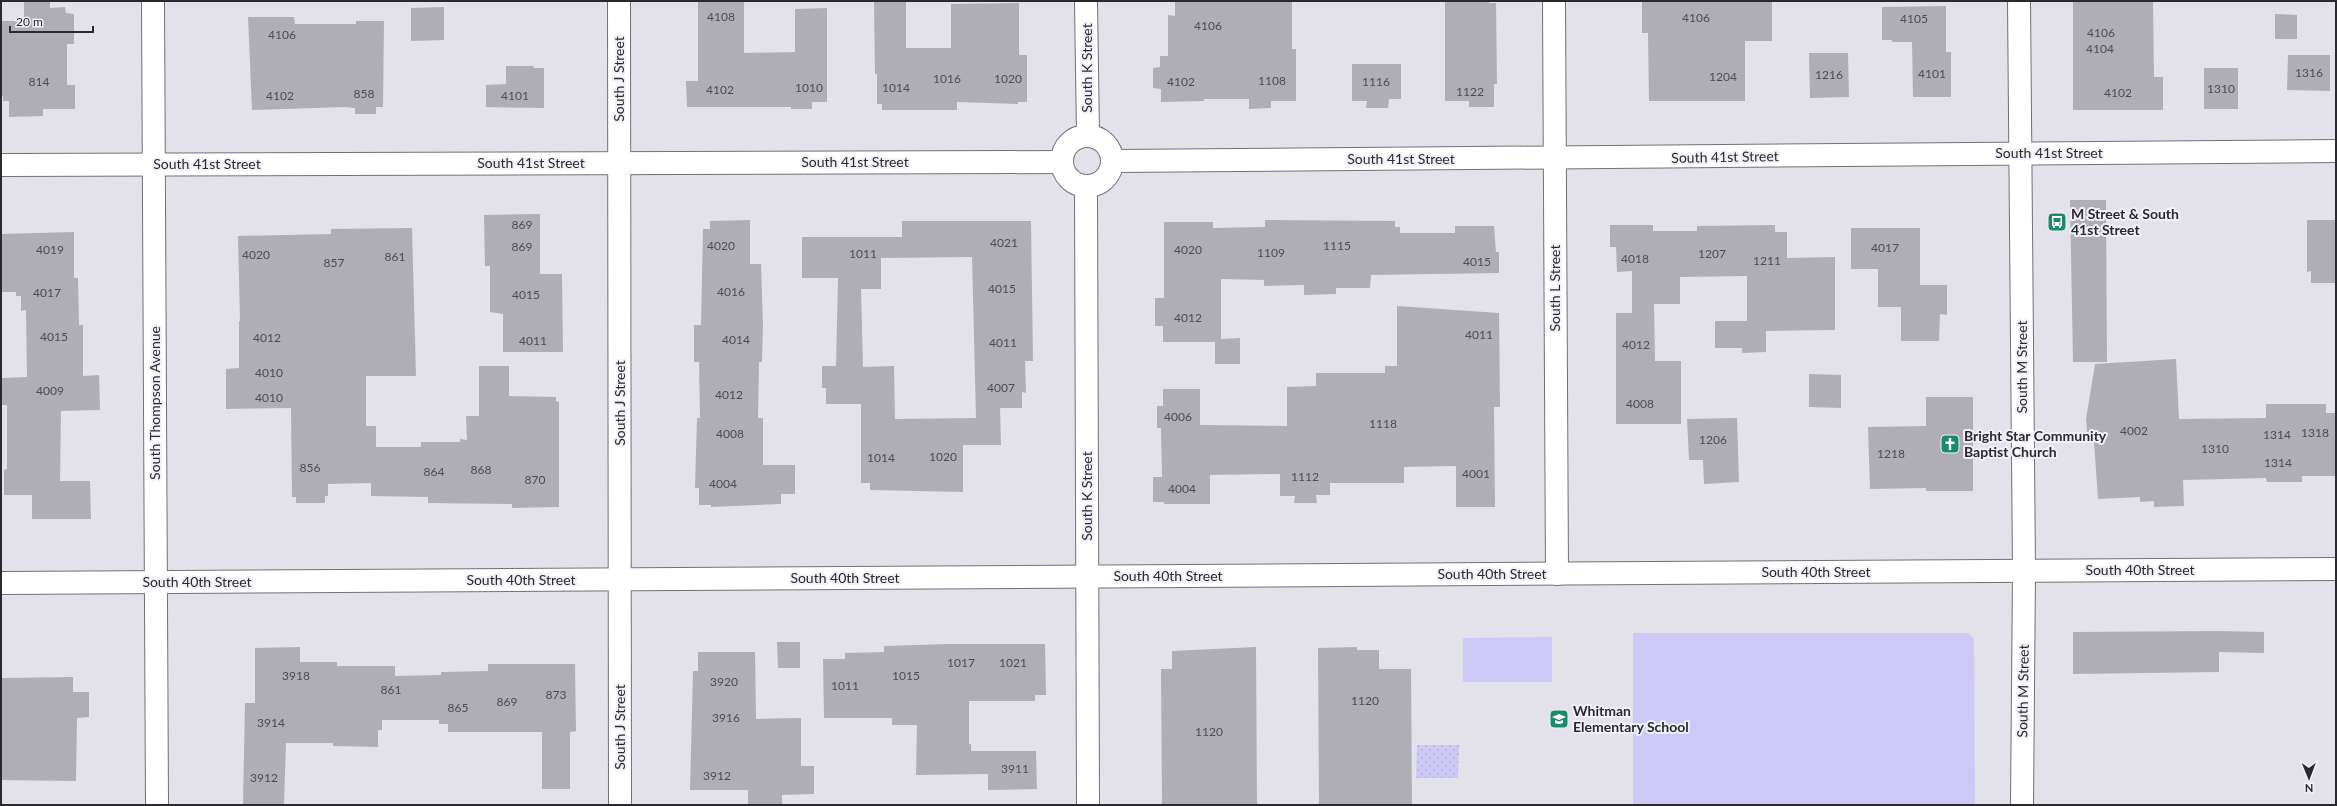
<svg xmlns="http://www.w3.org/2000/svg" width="2337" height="806" viewBox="0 0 2337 806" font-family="Lato,sans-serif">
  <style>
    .grass { fill: #ccc9f7 }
    .park { fill: url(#park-dots) }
    .building { fill: #afaeb7; fill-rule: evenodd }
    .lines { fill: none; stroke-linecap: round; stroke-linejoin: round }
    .minor-casing { stroke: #727179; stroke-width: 24 }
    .major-casing { stroke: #727179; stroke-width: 24 }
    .minor { stroke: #fff; stroke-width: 22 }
    .major { stroke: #fff; stroke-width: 22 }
    .labels { text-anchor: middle; stroke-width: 4; stroke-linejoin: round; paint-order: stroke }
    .number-label { font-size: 12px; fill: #4b4b50 }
    .street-label { font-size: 14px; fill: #2a2a2d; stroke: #f0f0f9 }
    .poi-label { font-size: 14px; font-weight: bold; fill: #2a2a2d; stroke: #f0f0f9; text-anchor: start }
  </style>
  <defs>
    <pattern id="park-dots" width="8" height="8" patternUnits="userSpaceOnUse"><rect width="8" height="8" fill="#ccc9f7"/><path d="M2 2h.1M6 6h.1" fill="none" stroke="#afadd4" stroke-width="1.8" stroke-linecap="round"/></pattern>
  </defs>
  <rect width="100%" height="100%" fill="#e3e2eb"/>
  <g class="grass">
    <polygon points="1633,633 1968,633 1974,639 1975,805 1633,805"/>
    <polygon points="1552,637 1552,682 1463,682 1463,638"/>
  </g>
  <polygon class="park" points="1417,745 1459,745 1458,778 1416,778"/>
  <g class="building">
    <polygon points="24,1 50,1 50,8 65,7 66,13 74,14 74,44 67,44 67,85 75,85 75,109 43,109 43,116 9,117 9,101 3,101 3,96 1,96 1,21 24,21"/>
    <polygon points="698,1 744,1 744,53 795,52 795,9 827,8 827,102 812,102 812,109 791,109 791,107 687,107 686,81 698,81"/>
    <polygon points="874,1 906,1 906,48 951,48 951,4 1019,3 1019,55 1027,55 1027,102 1018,102 1018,104 957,102 957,110 882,110 882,104 877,104 877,74 875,74"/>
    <polygon points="1175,1 1292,1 1292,49 1296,49 1296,101 1271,101 1271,108 1249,109 1249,99 1204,99 1204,101 1161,102 1161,89 1153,88 1153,68 1160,67 1160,56 1168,56 1168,15 1175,16"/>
    <polygon points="1445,1 1489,1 1489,3 1496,3 1497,84 1494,84 1494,107 1469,107 1469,101 1445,101"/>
    <polygon points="1772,1 1772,41 1745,41 1745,101 1649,101 1648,33 1642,33 1642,2"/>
    <polygon points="2073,1 2153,1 2154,77 2163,77 2163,110 2073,110"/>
    <polygon points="1946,6 1946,52 1951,52 1951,97 1913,97 1912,42 1892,42 1892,40 1882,40 1882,7"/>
    <polygon points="444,7 444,40 411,41 411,8"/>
    <polygon points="2275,14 2297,15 2297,39 2275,39"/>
    <polygon points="248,17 294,17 295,24 356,24 356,21 384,21 383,107 376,107 376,114 355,114 355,108 344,107 252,110"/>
    <polygon points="1809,53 1848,53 1849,97 1810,98"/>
    <polygon points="2288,55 2330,55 2330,91 2287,90"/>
    <polygon points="1352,64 1401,64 1401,99 1389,99 1388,108 1366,108 1367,101 1352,101"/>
    <polygon points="506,66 533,66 534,68 544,68 544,108 486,107 486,85 506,84"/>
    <rect x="2204" y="68" width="34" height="41"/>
    <polygon points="2070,200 2106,200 2107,362 2073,362"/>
    <polygon points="540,214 540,274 562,274 563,352 503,352 503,314 490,312 490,266 485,266 484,215"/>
    <polygon points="750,220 750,264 761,264 763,325 762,362 759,362 758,418 763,418 763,465 795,465 795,494 781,494 781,504 711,507 711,505 699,505 699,488 695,488 697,418 700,418 699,362 694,362 694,325 701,325 703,229 710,229 710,221"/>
    <polygon points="1265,220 1395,221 1395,227 1400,227 1400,233 1455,233 1455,226 1494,226 1496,252 1499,252 1499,273 1371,275 1370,288 1336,288 1336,294 1304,295 1304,285 1264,286 1264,280 1221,279 1221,339 1240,338 1240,364 1215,364 1215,342 1163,342 1163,326 1155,326 1155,298 1164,298 1164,222 1213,222 1213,228 1265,227"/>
    <polygon points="2307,220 2335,220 2335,283 2311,283 2311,271 2307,272"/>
    <path d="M 902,221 L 1031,221 L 1033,361 L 1025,361 L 1026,393 L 1022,392 L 1022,408 L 1000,408 L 1001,445 L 963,445 L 963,492 L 870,490 L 870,483 L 861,483 L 861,404 L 826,404 L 826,388 L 822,388 L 822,366 L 836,366 L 838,278 L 802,278 L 802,237 L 902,237 ZM 972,257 L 976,418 L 895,419 L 894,366 L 863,367 L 861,289 L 881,289 L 881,258 Z"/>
    <polygon points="1610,225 1653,225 1653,231 1697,231 1697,226 1775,225 1775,232 1787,232 1787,258 1835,257 1835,330 1766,331 1766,352 1742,353 1742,348 1715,348 1715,321 1747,321 1747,276 1680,277 1680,304 1654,304 1655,361 1681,361 1681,424 1616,424 1616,313 1632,313 1632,271 1617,272 1616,247 1610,247"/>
    <polygon points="412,228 416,376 366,376 366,426 376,426 376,447 421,447 421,442 460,442 460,439 467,440 466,416 479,416 479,366 509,366 509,396 556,397 556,401 559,402 559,507 512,508 512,504 428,503 428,497 371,496 371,483 328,484 328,496 325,496 325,503 296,503 296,497 292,497 291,408 226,409 226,369 239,368 239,321 240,321 238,236 331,234 331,229"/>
    <polygon points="1851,228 1920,228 1920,285 1947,285 1947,315 1940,314 1939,341 1901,341 1901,307 1878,307 1878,269 1851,269"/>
    <polygon points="74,232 74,278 78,278 79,325 83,325 83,376 99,375 100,410 61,411 60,481 90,481 91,519 32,519 32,495 4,495 4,470 7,469 7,405 1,405 1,378 27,377 26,310 21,311 21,296 16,296 16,292 1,292 1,234"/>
    <polygon points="1397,306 1499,313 1500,407 1494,407 1495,507 1456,507 1456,466 1404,467 1404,483 1330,483 1330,495 1316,495 1317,503 1294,503 1295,496 1280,496 1280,474 1210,475 1210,504 1164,504 1164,502 1153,502 1153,477 1162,477 1161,428 1157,428 1157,406 1163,406 1163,389 1200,389 1200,425 1287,426 1287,387 1316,386 1316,373 1385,373 1385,366 1397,366"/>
    <polygon points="2176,359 2179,419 2266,418 2266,404 2326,404 2326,413 2336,413 2336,476 2302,476 2302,482 2267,482 2266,478 2183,480 2184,506 2154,507 2154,501 2140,502 2140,497 2098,499 2094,442 2088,443 2086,419 2095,364"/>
    <polygon points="1809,374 1841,375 1841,408 1809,407"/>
    <polygon points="1926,397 1973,397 1973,491 1926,491 1926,488 1870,489 1868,427 1926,426"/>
    <polygon points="1737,418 1739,482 1704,484 1703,460 1689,460 1687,419"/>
    <polygon points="2218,631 2264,632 2264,653 2219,652 2219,672 2073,674 2073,632"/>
    <polygon points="777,642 800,642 800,668 778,668"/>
    <polygon points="947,644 1045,644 1046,695 1035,695 1035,701 969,701 969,744 971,744 971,751 1036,751 1037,789 988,790 988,774 916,775 917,725 892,725 892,718 824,718 823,659 845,659 845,653 884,652 884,646"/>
    <polygon points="300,647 300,662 337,662 337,666 395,666 395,676 441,675 441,672 488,671 488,664 575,664 576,731 570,732 570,789 542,789 542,732 448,732 448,724 439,724 439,720 382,720 382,730 378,730 378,747 333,746 333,743 286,743 284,805 243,805 245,703 255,703 255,648"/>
    <polygon points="1256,647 1257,805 1162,805 1161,669 1172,669 1172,651"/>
    <polygon points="1357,647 1357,650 1379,650 1379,669 1411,669 1412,805 1319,805 1318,648"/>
    <polygon points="698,652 755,652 756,719 801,718 801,766 814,766 814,794 782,795 782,805 748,805 748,790 690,790 693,671 698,671"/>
    <polygon points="73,677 73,692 89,692 89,717 77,718 76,781 1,780 1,678"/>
  </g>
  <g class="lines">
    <g class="minor-casing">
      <g id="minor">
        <polyline points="619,1 620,805"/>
        <polyline points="1086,1 1088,136"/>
        <polyline points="1554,1 1557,574"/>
        <polyline points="2019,1 2024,571 2022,805"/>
        <circle cx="1087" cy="161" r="25"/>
        <polyline points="1113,161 2336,151"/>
        <polyline points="1,165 1062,162"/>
        <polyline points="1086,187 1088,805"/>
        <polyline points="1,583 2336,569"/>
      </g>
    </g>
    <g class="major-casing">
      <polyline id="major" points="153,1 157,805"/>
    </g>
    <use href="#minor" class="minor"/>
    <use href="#major" class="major"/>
  </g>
  <defs>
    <g id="bus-square" transform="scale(1)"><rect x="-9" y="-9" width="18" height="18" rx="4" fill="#1b8a69" stroke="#f0f0f9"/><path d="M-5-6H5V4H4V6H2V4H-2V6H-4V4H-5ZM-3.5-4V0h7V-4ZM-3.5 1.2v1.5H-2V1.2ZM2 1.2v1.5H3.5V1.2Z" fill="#fff"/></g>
    <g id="church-square" transform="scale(1)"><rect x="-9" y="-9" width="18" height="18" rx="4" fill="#1b8a69" stroke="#f0f0f9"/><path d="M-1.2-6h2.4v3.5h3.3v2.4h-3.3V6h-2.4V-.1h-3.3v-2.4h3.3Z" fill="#fff"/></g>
    <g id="school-square" transform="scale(1)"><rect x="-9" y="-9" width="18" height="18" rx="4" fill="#1b8a69" stroke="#f0f0f9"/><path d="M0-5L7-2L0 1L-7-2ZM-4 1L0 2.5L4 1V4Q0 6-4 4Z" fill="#fff"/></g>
  </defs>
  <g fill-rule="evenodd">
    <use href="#bus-square" x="2057" y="222"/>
    <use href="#church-square" x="1950" y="444"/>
    <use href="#school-square" x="1559" y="719"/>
  </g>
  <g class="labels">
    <g class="number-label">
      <text x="721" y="21">4108</text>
      <text x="1696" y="22">4106</text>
      <text x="1914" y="23">4105</text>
      <text x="1208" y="30">4106</text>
      <text x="2101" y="37">4106</text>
      <text x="282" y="39">4106</text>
      <text x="2100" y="53">4104</text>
      <text x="2309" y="77">1316</text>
      <text x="1932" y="78">4101</text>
      <text x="1829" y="79">1216</text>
      <text x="1723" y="81">1204</text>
      <text x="947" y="83">1016</text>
      <text x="1008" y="83">1020</text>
      <text x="1272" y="85">1108</text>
      <text x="39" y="86">814</text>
      <text x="1181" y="86">4102</text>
      <text x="1376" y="86">1116</text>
      <text x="809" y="92">1010</text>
      <text x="896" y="92">1014</text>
      <text x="2221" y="93">1310</text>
      <text x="720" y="94">4102</text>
      <text x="1470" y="96">1122</text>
      <text x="2118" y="97">4102</text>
      <text x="364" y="98">858</text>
      <text x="280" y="100">4102</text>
      <text x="515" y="100">4101</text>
      <text x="522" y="229">869</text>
      <text x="1004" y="247">4021</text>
      <text x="721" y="250">4020</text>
      <text x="1337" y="250">1115</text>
      <text x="522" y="251">869</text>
      <text x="1885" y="252">4017</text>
      <text x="50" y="254">4019</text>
      <text x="1188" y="254">4020</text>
      <text x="1271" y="257">1109</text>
      <text x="863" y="258">1011</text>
      <text x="1712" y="258">1207</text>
      <text x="256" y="259">4020</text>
      <text x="395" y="261">861</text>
      <text x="1635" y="263">4018</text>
      <text x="1767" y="265">1211</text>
      <text x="1477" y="266">4015</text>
      <text x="334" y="267">857</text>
      <text x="1002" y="293">4015</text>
      <text x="731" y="296">4016</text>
      <text x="47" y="297">4017</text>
      <text x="526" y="299">4015</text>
      <text x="1188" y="322">4012</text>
      <text x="1479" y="339">4011</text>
      <text x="54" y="341">4015</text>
      <text x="267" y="342">4012</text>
      <text x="736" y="344">4014</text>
      <text x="533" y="345">4011</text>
      <text x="1003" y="347">4011</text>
      <text x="1636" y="349">4012</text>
      <text x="269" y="377">4010</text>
      <text x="1001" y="392">4007</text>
      <text x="50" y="395">4009</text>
      <text x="729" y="399">4012</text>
      <text x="269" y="402">4010</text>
      <text x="1640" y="408">4008</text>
      <text x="1178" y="421">4006</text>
      <text x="1383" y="428">1118</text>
      <text x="2134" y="435">4002</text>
      <text x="2315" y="437">1318</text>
      <text x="730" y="438">4008</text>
      <text x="2277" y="439">1314</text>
      <text x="1713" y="444">1206</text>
      <text x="2215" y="453">1310</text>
      <text x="1891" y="458">1218</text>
      <text x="943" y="461">1020</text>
      <text x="881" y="462">1014</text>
      <text x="2278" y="467">1314</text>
      <text x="310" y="472">856</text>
      <text x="481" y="474">868</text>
      <text x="434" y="476">864</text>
      <text x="1476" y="478">4001</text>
      <text x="1305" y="481">1112</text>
      <text x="535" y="484">870</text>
      <text x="723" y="488">4004</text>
      <text x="1182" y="493">4004</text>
      <text x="961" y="667">1017</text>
      <text x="1013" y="667">1021</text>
      <text x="296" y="680">3918</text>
      <text x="906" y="680">1015</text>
      <text x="724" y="686">3920</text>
      <text x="845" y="690">1011</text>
      <text x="391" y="694">861</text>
      <text x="556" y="699">873</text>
      <text x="1365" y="705">1120</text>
      <text x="507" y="706">869</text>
      <text x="458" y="712">865</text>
      <text x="726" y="722">3916</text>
      <text x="271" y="727">3914</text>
      <text x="1209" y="736">1120</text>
      <text x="1015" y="773">3911</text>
      <text x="717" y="780">3912</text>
      <text x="264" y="782">3912</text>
    </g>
    <g class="street-label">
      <text transform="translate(1087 68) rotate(-90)" y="5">South K Street</text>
      <text transform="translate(619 79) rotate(-90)" y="5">South J Street</text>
      <text x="2049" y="158">South 41st Street</text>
      <text transform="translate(1725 157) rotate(-1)" y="5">South 41st Street</text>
      <text x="1401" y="164">South 41st Street</text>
      <text x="855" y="167">South 41st Street</text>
      <text x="531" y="168">South 41st Street</text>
      <text x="207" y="169">South 41st Street</text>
      <text transform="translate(1555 288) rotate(-90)" y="5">South L Street</text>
      <text transform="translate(2022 367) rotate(-90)" y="5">South M Street</text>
      <text transform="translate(155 403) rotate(-90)" y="5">South Thompson Avenue</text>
      <text transform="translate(620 403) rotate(-90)" y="5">South J Street</text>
      <text transform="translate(1087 496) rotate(-90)" y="5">South K Street</text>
      <text x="2140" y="575">South 40th Street</text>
      <text x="1816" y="577">South 40th Street</text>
      <text x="1492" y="579">South 40th Street</text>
      <text x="1168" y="581">South 40th Street</text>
      <text x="845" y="583">South 40th Street</text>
      <text x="521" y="585">South 40th Street</text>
      <text x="197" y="587">South 40th Street</text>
      <text transform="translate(2023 691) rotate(-89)" y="5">South M Street</text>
      <text transform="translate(620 727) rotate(-90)" y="5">South J Street</text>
    </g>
    <g class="poi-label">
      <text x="2071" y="219">M Street &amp; South<tspan x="2071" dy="16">41st Street</tspan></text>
      <text x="1964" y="441">Bright Star Community<tspan x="1964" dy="16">Baptist Church</tspan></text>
      <text x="1573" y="716">Whitman<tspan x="1573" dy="16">Elementary School</tspan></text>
    </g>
  </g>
  <rect width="2337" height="806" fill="none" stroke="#2a2a2d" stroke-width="4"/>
  <g transform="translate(2309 778) rotate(179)" stroke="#f0f0f9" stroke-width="3" paint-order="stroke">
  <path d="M0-3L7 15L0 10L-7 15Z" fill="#2a2a2d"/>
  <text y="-6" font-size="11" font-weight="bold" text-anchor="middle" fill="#2a2a2d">N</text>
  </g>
  <path d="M10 26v6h83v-6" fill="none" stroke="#2a2a2d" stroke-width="2"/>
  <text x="16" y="26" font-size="12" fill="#2a2a2d" stroke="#f0f0f9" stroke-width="3" paint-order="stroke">20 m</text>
</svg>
